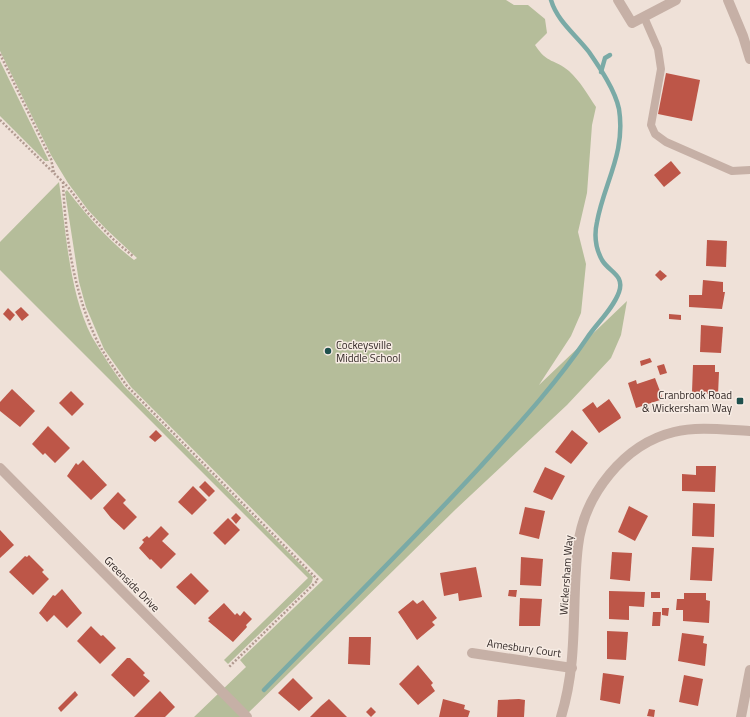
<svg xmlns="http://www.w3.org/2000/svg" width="750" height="717" viewBox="0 0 750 717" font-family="'Titillium Web',sans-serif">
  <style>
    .green { fill: #b5bd9a }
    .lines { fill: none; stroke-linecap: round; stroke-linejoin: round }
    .stream { stroke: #7aaaa6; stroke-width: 4.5 }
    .building { fill: #bd5648 }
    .path { stroke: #b19a90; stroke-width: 2.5; stroke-dasharray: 2 2; stroke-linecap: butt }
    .service { stroke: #c6b0a6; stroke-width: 8 }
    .minor { stroke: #c6b0a6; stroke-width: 10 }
    .tertiary { stroke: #c6b0a6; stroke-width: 10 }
    .poi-dot { fill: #1f514e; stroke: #f7ece4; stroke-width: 1.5 }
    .labels { text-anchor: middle; stroke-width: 3; stroke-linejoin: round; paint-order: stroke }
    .poi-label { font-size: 11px; fill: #322826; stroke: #f7ece4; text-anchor: start }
    .street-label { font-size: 11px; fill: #322826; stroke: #f7ece4 }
  </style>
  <rect width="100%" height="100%" fill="#efe1d8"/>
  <g class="green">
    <path d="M 0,0 L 506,0 L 514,5 L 528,5 L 545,19 L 547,33 L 535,45 C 547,64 555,59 569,71 C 580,81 588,95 596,107 L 592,125 L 587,193 L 578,232 L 586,264 L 581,313 L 571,336 L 539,385 L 627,301 L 621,335 L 611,358 L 567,405 L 456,509 L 244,717 L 194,717 L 246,667 L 240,660 L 323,580 L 131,387 L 104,349 L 86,307 L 79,282 L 65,192 L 67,190 C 87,216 108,240 134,260 L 137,258 L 106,229 L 88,210 L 68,183 L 51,155 L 0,51 Z"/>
    <polygon points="0,61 49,161 45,161 0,116"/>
    <path d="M 59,182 C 66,231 69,293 92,337 C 102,354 113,370 124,386 L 313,577 L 312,582 L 309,586 L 228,664 L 224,660 L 225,659 L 308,578 L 0,270 L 0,242 Z"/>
  </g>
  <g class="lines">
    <g class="stream">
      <polyline points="601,72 605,58 610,55"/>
      <path d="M 264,690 C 336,616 410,543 480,467 C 517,426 556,384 587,338 C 597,323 613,309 619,292 C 625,275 609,272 602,260 C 596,249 594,235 597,222 C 604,183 626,153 619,109 C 615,90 600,68 589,52 C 576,35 557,21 551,0"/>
    </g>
  </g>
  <g class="building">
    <polygon points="666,73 700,80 692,121 658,114"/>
    <polygon points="671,161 681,173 664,187 654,175"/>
    <polygon points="707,240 727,241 726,267 706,266"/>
    <polygon points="660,270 667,276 661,281 655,275"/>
    <polygon points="703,280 723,282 723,292 725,292 722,309 689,307 689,295 702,295"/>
    <polygon points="21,307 29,315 22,321 15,312"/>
    <polygon points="8,308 15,315 10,321 3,314"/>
    <polygon points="669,314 681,315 681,320 669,319"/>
    <polygon points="701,325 723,327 721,353 700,352"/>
    <polygon points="650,358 652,362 641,366 640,361"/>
    <polygon points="664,364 667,373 660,375 657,366"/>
    <polygon points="693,365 715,365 715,372 719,372 718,395 692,392"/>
    <polygon points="655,378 663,399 636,408 628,383 636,380 637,384"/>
    <polygon points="12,389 35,411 20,427 0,411 0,402"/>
    <polygon points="71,391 84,404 72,416 59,403"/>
    <polygon points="609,399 620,415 621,418 599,433 582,410 593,402 597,408"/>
    <polygon points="48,426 70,448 55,463 45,453 43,455 32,444"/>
    <polygon points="156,430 162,436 155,442 149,437"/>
    <polygon points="572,430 588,443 571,464 555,452"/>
    <polygon points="83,460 107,485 91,500 67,476 76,463 78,465"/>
    <polygon points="696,466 716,466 715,492 682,491 682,474 696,475"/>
    <polygon points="545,467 565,476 552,500 533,492"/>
    <polygon points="205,481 215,491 209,497 199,487"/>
    <polygon points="193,486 207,500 192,515 178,502"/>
    <polygon points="118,492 126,500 123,503 137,517 124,530 111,518 103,508"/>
    <polygon points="693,503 715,504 714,537 692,536"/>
    <polygon points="629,506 648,516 635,541 618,532"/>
    <polygon points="525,507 545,511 539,539 519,534"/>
    <polygon points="236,513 241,518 236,524 231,518"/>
    <polygon points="228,518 240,530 225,545 213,533"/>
    <polygon points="161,526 169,534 162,541 176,554 161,569 151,559 150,560 139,548 144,542 142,540 147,536 149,538"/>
    <polygon points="0,530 14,545 0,558"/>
    <polygon points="692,547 714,548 712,581 690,580"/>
    <polygon points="612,552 632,553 630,581 610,579"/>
    <polygon points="29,555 44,570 42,572 49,579 33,595 9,572 25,556 27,557"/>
    <polygon points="521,557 543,559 541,586 520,585"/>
    <polygon points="476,567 482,597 459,601 458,593 444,596 440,573"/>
    <polygon points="191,573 209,591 195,605 176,587"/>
    <polygon points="62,589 82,613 67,628 54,615 47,622 39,613 53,595 55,596"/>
    <polygon points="509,590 517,590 516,597 508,596"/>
    <polygon points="609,591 645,592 644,607 629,606 629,620 609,619"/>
    <rect x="651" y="592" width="9" height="6"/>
    <polygon points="684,593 706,593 706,600 710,601 709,623 683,621 683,610 676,610 677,599 684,599"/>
    <polygon points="520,598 542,599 540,626 519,626"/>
    <polygon points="413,600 417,604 423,600 437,618 432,622 435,625 417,640 398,612"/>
    <polygon points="224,603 235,615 237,613 240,616 244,611 252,619 246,625 247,627 233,642 208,621 210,620 208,618"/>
    <polygon points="662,608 669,608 668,616 662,615"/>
    <polygon points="653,612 661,612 660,626 652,626"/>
    <polygon points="91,626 101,636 103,635 116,648 100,664 77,641"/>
    <polygon points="607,631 628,632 626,660 607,659"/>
    <polygon points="682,633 704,636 703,643 707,644 705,666 678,661"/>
    <polygon points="349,637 371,637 370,665 348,664"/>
    <polygon points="127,658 130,658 145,673 143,675 150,681 134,697 111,675"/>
    <polygon points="418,665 433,683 431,685 435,691 418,705 399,684"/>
    <polygon points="603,673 624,676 620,704 600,700"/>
    <polygon points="684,675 703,679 698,706 679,702"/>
    <polygon points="293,678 313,698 299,711 278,693"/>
    <polygon points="75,691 78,695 61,712 58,708"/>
    <polygon points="160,691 175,707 165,717 134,717"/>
    <polygon points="329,699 347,717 310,717 321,706"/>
    <polygon points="443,699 465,705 464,709 470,711 468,717 439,717"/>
    <polygon points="519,699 525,700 524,717 497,717 498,700"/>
    <polygon points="371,707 376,712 371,717 366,712"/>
    <polygon points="649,709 655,710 654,717 647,716"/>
  </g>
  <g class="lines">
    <g class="path">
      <polyline points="0,54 51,159 54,173"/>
      <polyline points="0,120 68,187 87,212 114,240 134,257"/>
      <path d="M 63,182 C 65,232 73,288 94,334 C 102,353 115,369 127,386 L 318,580 L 229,667"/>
    </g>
    <polyline class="service" points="644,17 658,49 661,69 651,125 655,134 666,142 732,171 750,170"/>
    <g class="minor">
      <polyline points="618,0 632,23 676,0"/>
      <polyline points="472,653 572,668"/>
      <path d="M 561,717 C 579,658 571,604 578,546 C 584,495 624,444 674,432 C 698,426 726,430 750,431"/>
    </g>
    <g class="tertiary">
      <polyline points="728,0 743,36 750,59"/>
      <polyline points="0,468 247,717"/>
      <polyline points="741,717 750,670"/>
    </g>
  </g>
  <g class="poi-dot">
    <circle cx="328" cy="351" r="4"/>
    <rect x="736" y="397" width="8" height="8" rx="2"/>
  </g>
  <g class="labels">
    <g class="poi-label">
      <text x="336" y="349">Cockeysville<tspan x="336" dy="13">Middle School</tspan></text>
      <text x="732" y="399" text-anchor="end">Cranbrook Road<tspan x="732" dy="13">&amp; Wickersham Way</tspan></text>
    </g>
    <g class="street-label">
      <text transform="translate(566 575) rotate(-86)" y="4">Wickersham Way</text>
      <text transform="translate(132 584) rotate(45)" y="4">Greenside Drive</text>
      <text transform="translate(524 648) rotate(8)" y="4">Amesbury Court</text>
    </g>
  </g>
</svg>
